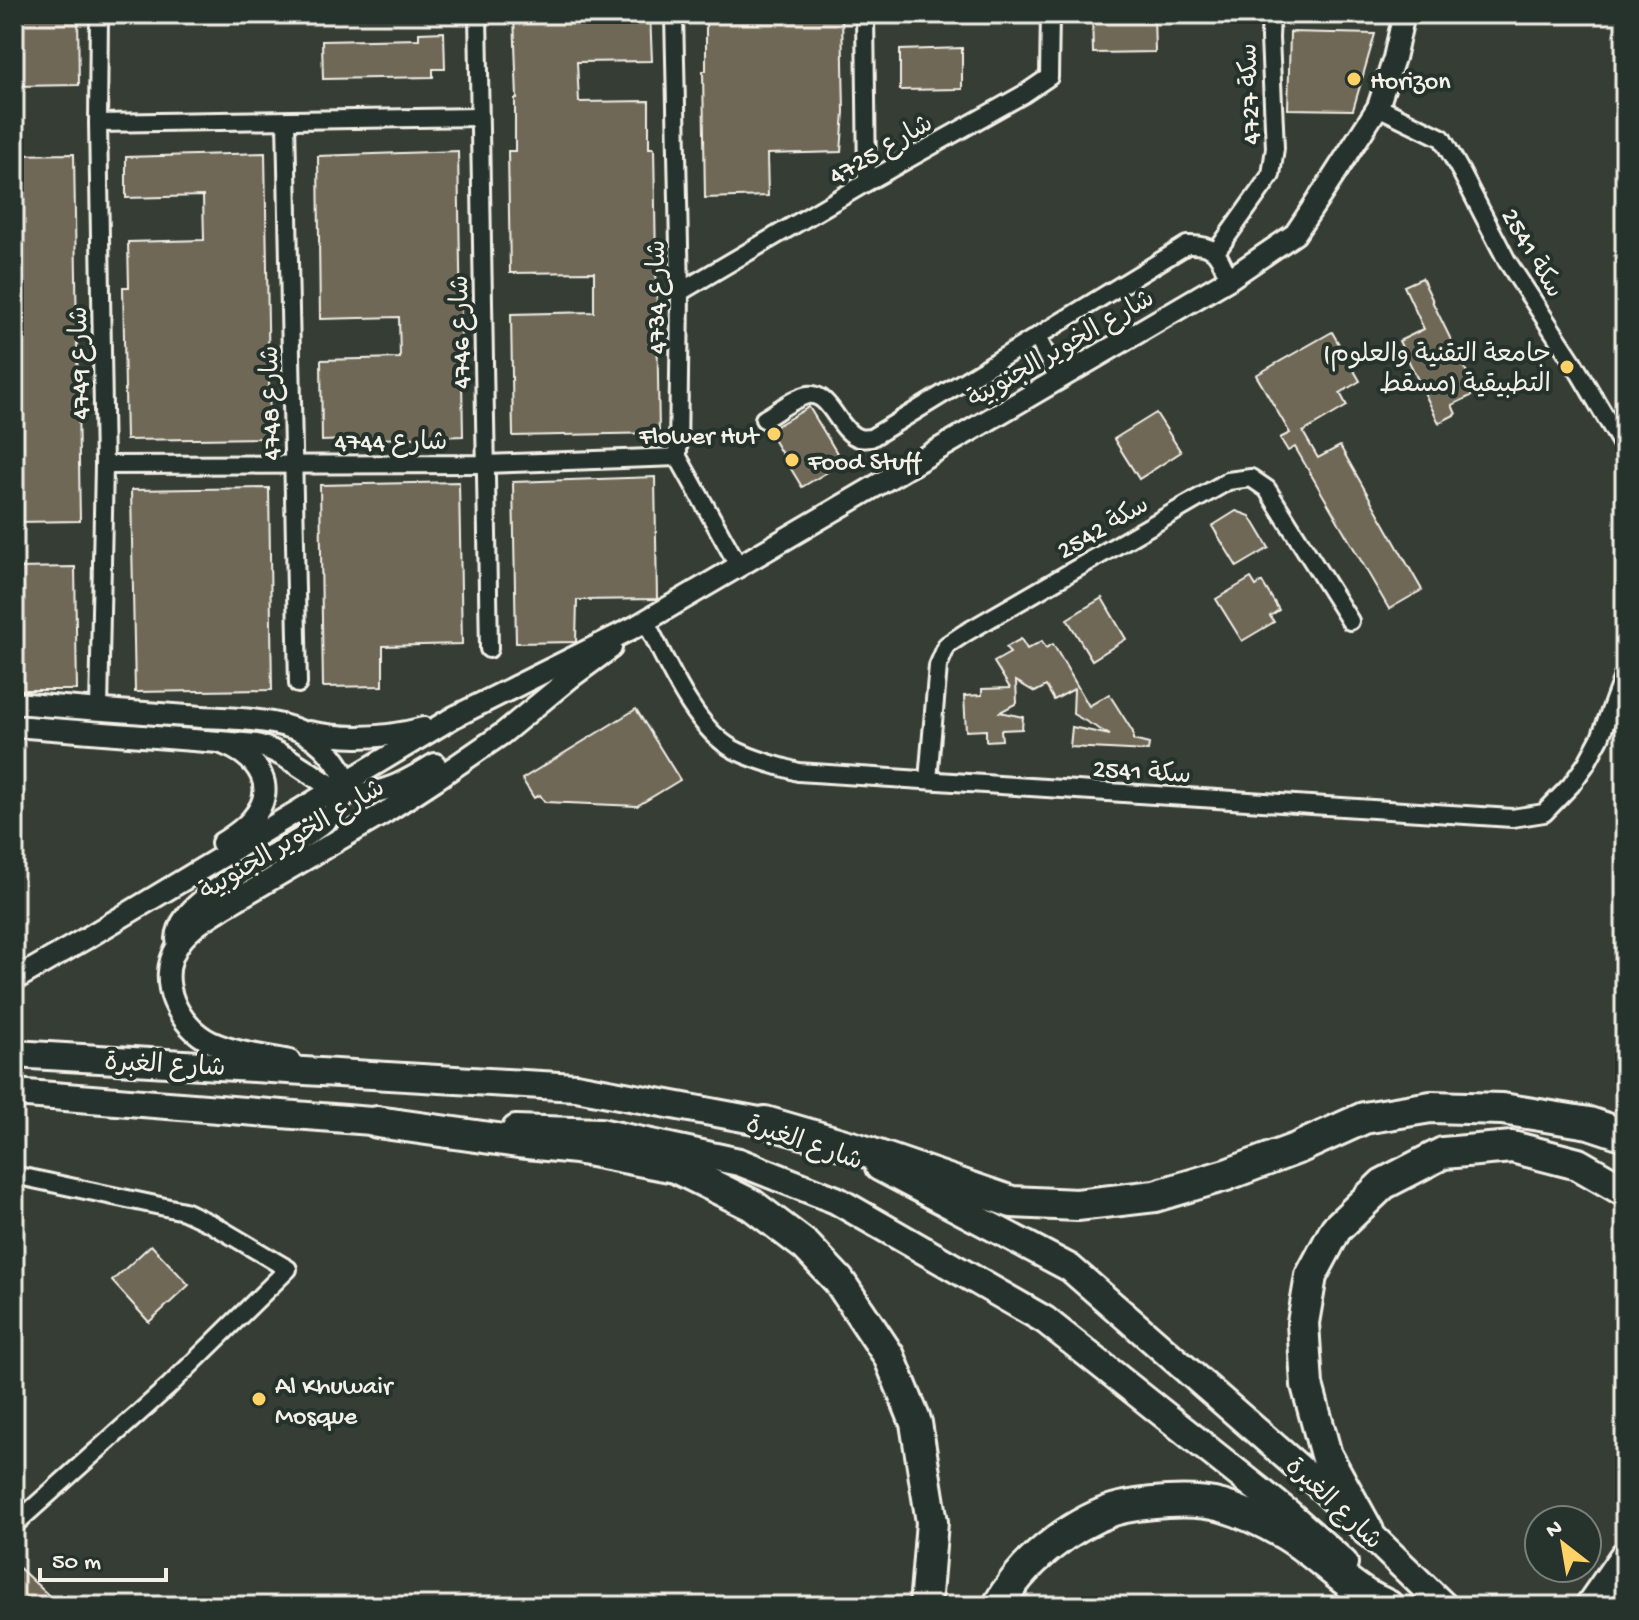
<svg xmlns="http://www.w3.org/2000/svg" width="1639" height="1620" viewBox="0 0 1639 1620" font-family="'Gochi Hand','Playpen Sans Arabic',sans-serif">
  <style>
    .building { fill: #6f6757; stroke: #f4f1e8; stroke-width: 2 }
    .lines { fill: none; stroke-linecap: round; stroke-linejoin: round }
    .minor-casing { stroke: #f4f1e8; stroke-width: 22 }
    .tertiary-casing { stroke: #f4f1e8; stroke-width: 26 }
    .primary-casing { stroke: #f4f1e8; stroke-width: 32 }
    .motorway-casing { stroke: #f4f1e8; stroke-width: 36 }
    .minor { stroke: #26332d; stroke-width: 16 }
    .tertiary { stroke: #26332d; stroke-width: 20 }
    .primary { stroke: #26332d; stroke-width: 26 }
    .motorway { stroke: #26332d; stroke-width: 30 }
    .poi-dot { fill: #ffd166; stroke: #26332d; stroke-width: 3 }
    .labels { text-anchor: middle; stroke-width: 8; stroke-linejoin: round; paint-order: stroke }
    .poi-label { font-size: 26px; fill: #f4f1e8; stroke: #26332d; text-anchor: start }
    .street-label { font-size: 26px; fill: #f4f1e8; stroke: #26332d }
  </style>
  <rect width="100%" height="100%" fill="#353d35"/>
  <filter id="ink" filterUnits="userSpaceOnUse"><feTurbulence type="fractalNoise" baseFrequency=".0125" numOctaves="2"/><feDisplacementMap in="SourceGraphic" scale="16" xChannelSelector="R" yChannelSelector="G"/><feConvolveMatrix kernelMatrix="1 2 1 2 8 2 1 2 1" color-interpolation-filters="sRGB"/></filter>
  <g filter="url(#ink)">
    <g class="building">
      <polygon points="16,14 78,14 79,85 17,86"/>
      <polygon points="650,14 652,61 577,62 579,102 649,101 649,148 654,148 659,433 513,436 511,314 594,312 594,272 510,273 508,151 515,151 515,99 517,99 514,15"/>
      <polygon points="706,14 842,14 844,112 841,152 767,154 768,196 705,198 703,71 706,71"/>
      <polygon points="1092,14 1154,14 1155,52 1093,53"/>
      <polygon points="444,32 445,69 433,69 433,77 323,79 322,41 419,39 419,33"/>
      <polygon points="1290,32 1375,34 1353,110 1288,109"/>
      <polygon points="962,48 962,89 900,90 900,50"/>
      <polygon points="458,151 463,436 322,441 321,360 400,358 399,317 320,319 318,156"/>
      <polygon points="265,153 270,438 126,440 123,287 129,287 128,242 204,240 203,196 126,198 126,157"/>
      <polygon points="74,154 80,521 18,522 14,155"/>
      <polygon points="1422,278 1433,301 1432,301 1477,393 1452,405 1456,414 1439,423 1399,341 1424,329 1404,286"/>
      <polygon points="1332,332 1360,381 1340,393 1347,406 1303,432 1318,458 1340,446 1422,590 1389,609 1295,447 1288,451 1280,438 1290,433 1256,375"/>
      <polygon points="809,407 843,463 802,487 768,431"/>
      <polygon points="1156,413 1181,452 1139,479 1114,439"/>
      <polygon points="655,477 657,599 577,600 576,642 516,643 513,482"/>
      <polygon points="459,482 462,644 383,646 383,686 323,687 320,485"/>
      <polygon points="269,488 272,690 135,692 131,490"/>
      <polygon points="1236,511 1250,516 1269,548 1237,567 1212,526"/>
      <polygon points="75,567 77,690 18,690 16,568"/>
      <polygon points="1251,578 1256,586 1262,582 1279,610 1270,616 1274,622 1242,641 1216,599"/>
      <polygon points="1102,598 1126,639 1092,660 1067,619"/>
      <polygon points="1021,639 1027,649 1042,641 1046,648 1053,644 1089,706 1109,694 1133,732 1133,740 1149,744 1148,751 1070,747 1072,727 1110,735 1073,714 1074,689 1054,700 1046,686 1035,692 1016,681 1017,703 1000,712 1023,717 1022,729 1001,730 1002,740 986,741 986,730 966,731 964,696 982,695 982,689 1010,688 994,662 1010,653 1006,647"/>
      <polygon points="636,709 680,780 637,806 545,802 540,795 534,798 522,779"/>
      <polygon points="151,1245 189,1285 149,1322 112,1281"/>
      <polygon points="14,1563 60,1606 14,1606"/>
    </g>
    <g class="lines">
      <g class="minor-casing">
        <g id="minor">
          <polyline points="99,14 98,123 104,465 99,710"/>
          <polyline points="478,14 489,649"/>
          <polyline points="674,14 680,292 678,457 738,565"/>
          <polyline points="865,14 867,182"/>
          <polyline points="1378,107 1442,138 1461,172 1507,261 1573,362 1625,450"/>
          <polyline points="286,121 298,684"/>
          <polyline points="98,123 479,117"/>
          <polyline points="1216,252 1271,175 1275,148 1270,38 1271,14"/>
          <polyline points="680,292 867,182 1024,94 1049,77 1050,14"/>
          <polyline points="1037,337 1058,378"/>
          <path d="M 764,419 C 775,413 795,397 808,395 C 831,392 838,432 859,438 C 863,439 867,438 871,438 L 1187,245 C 1217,244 1218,254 1229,279"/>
          <polyline points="104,465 486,464 678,457"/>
          <path d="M 645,620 C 666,660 693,727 733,749 C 753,760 776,765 798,772 L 1512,818 L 1544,813 L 1571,785 L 1586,764 L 1600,738 L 1625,671"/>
          <polyline points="928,780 938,666 947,645 965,633 1228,481 1251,478 1267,489 1350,621"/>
          <polyline points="14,1175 184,1211 212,1224 288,1269 168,1387 14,1525"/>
        </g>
      </g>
      <g class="tertiary-casing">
        <g id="tertiary">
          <path d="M 14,703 C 72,708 129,712 187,716 C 222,719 270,717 303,732 C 324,743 337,760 347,781"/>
          <path d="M 14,726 L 257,745 C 278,751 294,762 312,774 C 322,781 334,790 346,792 C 378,799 409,780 435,764"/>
          <path d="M 309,732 C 348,740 386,738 424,728"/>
          <path d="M 222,843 C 233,836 244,829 252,819 C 280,787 257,757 224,744"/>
          <path d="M 177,939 C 178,922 191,910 204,899 C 216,889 230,879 244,871 C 277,850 344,826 347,781"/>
          <polyline points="14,980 90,936 454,717 635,627 1229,279 1295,234 1333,177 1378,107 1394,58 1404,14"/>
          <path d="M 290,1061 C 265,1056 235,1053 211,1042 C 178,1026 156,981 177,947 C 187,929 208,918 224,907 L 386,812 L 438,778 L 502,734 L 570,678 L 611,648"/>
        </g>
      </g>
      <g class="primary-casing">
        <g id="primary">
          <polyline points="14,1054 576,1087 765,1122 783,1129"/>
          <polyline points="14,1093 397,1123"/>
          <polyline points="516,1129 600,1132 739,1162 836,1200 1045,1320 1288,1513 1344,1563"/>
          <polyline points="879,1167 1070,1268 1322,1488 1444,1606"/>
        </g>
      </g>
      <g class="motorway-casing">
        <g id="motorway">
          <polyline points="377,1122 518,1142 576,1148 675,1167 752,1205 806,1246 839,1281 889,1356 916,1423 932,1522 925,1606"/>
          <polyline points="765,1122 858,1149 1012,1202 1077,1205 1155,1196 1226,1175 1298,1148 1364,1118 1431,1107 1502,1109 1589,1123 1625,1135"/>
          <polyline points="1368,1531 1326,1455 1307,1385 1303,1323 1311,1276 1336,1229 1383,1184 1443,1153 1512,1147 1578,1164 1625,1191"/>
          <path d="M 998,1606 C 1021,1564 1067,1526 1113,1510 C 1130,1505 1150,1503 1167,1502 C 1185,1501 1204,1501 1222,1506 C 1243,1512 1264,1522 1283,1533 C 1313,1550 1337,1577 1366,1595 C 1373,1599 1381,1602 1388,1606"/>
          <polyline points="1591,1606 1625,1557"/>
        </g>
      </g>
      <use href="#minor" class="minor"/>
      <use href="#tertiary" class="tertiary"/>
      <use href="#primary" class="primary"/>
      <use href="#motorway" class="motorway"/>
    </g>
  </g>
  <g class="poi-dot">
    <circle cx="1354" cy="79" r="8"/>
    <circle cx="1567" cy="367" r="8"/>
    <circle cx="774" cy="434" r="8"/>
    <circle cx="792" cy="460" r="8"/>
    <circle cx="259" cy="1399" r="8"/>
  </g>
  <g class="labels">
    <g class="poi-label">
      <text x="1370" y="88">Horizon</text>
      <text x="1551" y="361" text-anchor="end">(جامعة التقنية والعلوم<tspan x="1551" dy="30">التطبيقية (مسقط</tspan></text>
      <text x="758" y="443" text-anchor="end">Flower Hut</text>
      <text x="808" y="469">Food Stuff</text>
      <text x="275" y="1393">Al Khuwair<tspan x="275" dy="30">Mosque</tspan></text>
    </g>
    <g class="street-label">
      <text transform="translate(1248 94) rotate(-92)" y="9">سكة 4727</text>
      <text transform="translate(880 148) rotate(-30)" y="9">4725 شارع</text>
      <text transform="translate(1534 252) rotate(60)" y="9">سكة 2541</text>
      <text transform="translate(655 297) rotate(-90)" y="9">4734 شارع</text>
      <text transform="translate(459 332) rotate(-91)" y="9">4746 شارع</text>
      <text transform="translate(1060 347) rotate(-30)" y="9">شارع الخوير الجنوبية</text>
      <text transform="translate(78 363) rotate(-91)" y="9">4749 شارع</text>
      <text transform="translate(269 403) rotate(-91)" y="9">4748 شارع</text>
      <text x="391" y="449">4744 شارع</text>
      <text transform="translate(1102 526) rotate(-30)" y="9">سكة 2542</text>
      <text transform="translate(1142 770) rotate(4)" y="9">سكة 2541</text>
      <text transform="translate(291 838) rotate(-31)" y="9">شارع الخوير الجنوبية</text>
      <text transform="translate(165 1063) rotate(3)" y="9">شارع الغبرة</text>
      <text transform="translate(805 1141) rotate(19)" y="9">شارع الغبرة</text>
      <text transform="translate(1335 1502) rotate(43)" y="9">شارع الغبرة</text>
    </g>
  </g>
  <rect width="1639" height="1620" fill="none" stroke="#26332d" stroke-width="48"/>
  <rect x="24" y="24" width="1591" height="1572" fill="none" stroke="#f4f1e8" stroke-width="3" filter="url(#ink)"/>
  <g transform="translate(1563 1544) rotate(329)"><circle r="38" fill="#26332d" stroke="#787f78" stroke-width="2"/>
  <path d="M0-6L14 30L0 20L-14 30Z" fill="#ffd166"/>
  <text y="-12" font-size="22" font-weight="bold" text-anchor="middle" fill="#f4f1e8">N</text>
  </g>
  <path d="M40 1568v12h126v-12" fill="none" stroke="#f4f1e8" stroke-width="4"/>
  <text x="52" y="1568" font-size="24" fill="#f4f1e8" stroke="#26332d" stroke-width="6" paint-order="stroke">50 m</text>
</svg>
